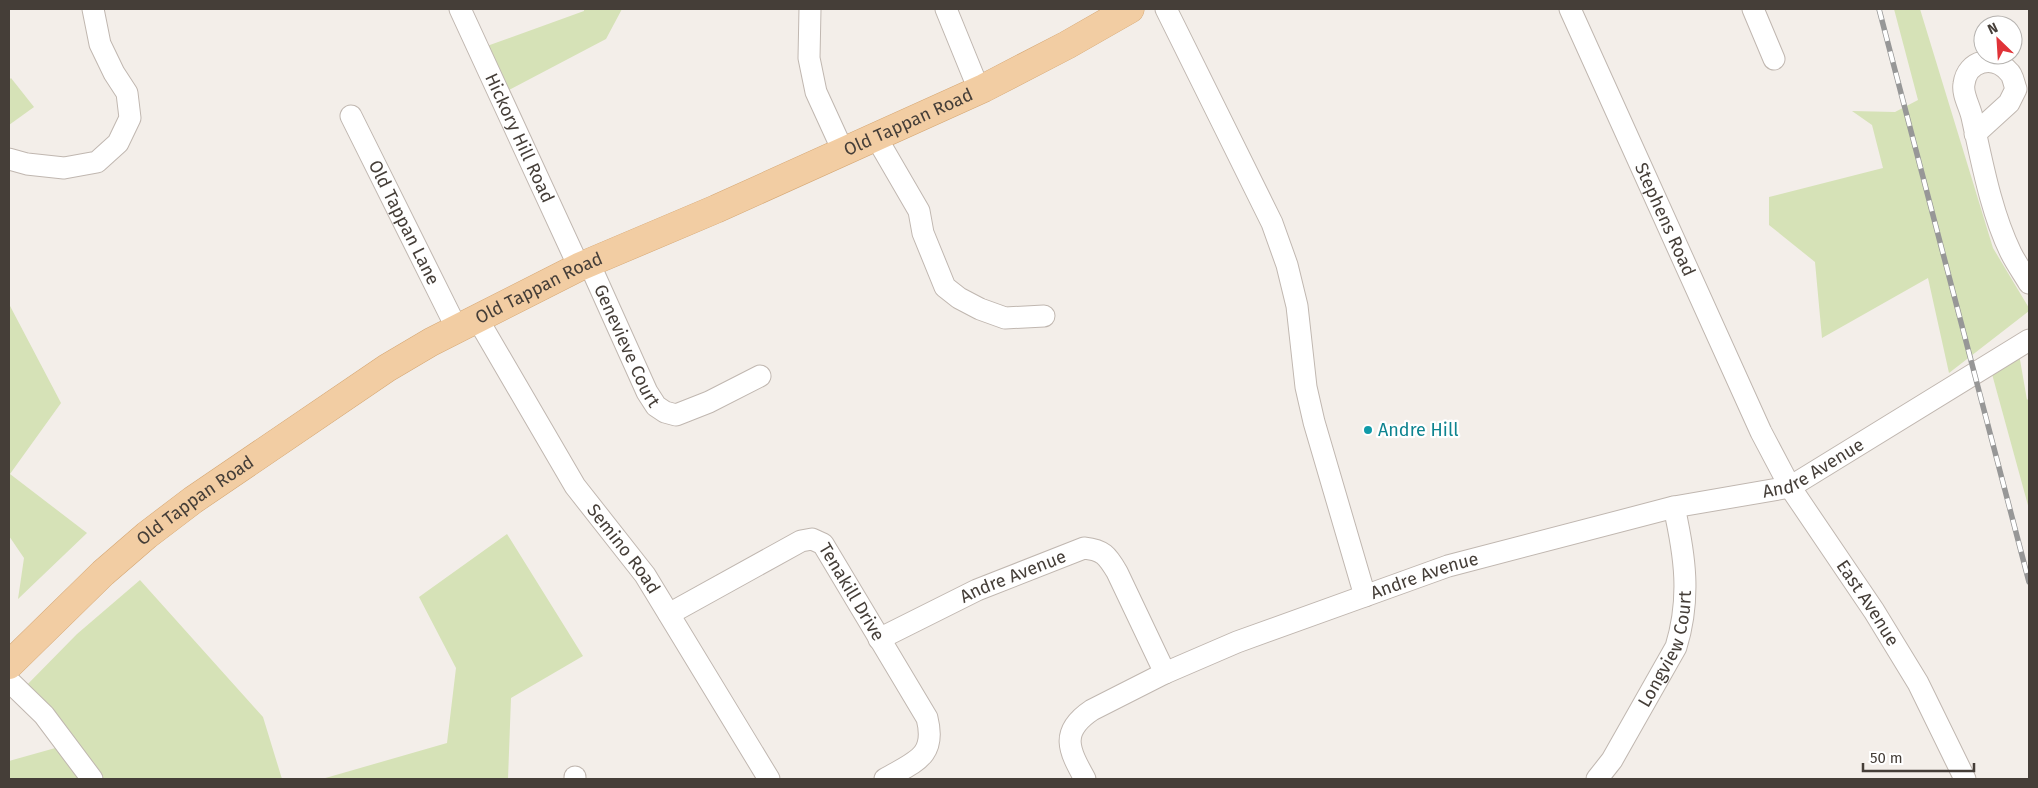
<svg xmlns="http://www.w3.org/2000/svg" width="2038" height="788" viewBox="0 0 2038 788" font-family="'Fira Sans',sans-serif">
  <style>
    .green { fill: #d6e2b7 }
    .lines { fill: none; stroke-linecap: round; stroke-linejoin: round }
    .minor-casing { stroke: #c0b7b0; stroke-width: 23 }
    .major-casing { stroke: #d5a774; stroke-width: 29 }
    .minor { stroke: #fff; stroke-width: 21 }
    .major { stroke: #f2cda3; stroke-width: 28 }
    .rail-casing { stroke: #979797; stroke-width: 5.5 }
    .rail { stroke: #fff; stroke-width: 4; stroke-dasharray: 11; stroke-linecap: butt }
    .culture-dot { fill: #0f9aa8; stroke: #fff; stroke-width: 2 }
    .labels { text-anchor: middle; stroke-width: 4.5; stroke-linejoin: round; paint-order: stroke }
    .street-label { font-size: 18px; fill: #453e38; stroke: #fff }
    .culture-label { font-size: 18px; fill: #0d838f; stroke: #fff; text-anchor: start }
  </style>
  <rect width="100%" height="100%" fill="#f3eee9"/>
  <g class="green">
    <polygon points="584,9 622,9 606,39 509,90 487,46 584,11"/>
    <polygon points="1894,9 1920,9 1993,248 2029,308 2029,311 1949,373 1928,278 1822,338 1815,262 1769,225 1769,197 1883,168 1872,125 1852,111 1895,112 1918,100"/>
    <polygon points="11,78 34,107 9,125 9,80"/>
    <polygon points="9,304 61,403 10,474 87,533 18,599 24,558 9,536"/>
    <polygon points="2019,354 2027,400 2029,398 2029,509 1992,374"/>
    <polygon points="507,534 583,656 511,698 508,779 322,779 447,743 456,668 419,597"/>
    <polygon points="140,580 263,717 282,779 9,779 9,761 66,745 20,692 77,634"/>
  </g>
  <g class="lines">
    <g class="minor-casing">
      <g id="minor">
        <path id="s1" d="M 460,9 L 579,267"/>
        <polyline points="810,9 809,58 816,92 843,151"/>
        <polyline points="946,9 979,90"/>
        <polyline points="1166,9 1272,223 1287,265 1297,306 1306,387 1314,422 1365,596"/>
        <path id="s2" d="M 1570,9 L 1761,432 L 1790,487 L 1874,611 L 1918,683 L 1965,779"/>
        <polyline points="1753,9 1774,59"/>
        <path id="s3" d="M 351,116 L 457,329"/>
        <path d="M 1975,134 L 2009,103 L 2016,89 C 2014,84 2013,75 2009,72 C 1994,54 1967,60 1964,84 C 1962,94 1970,107 1972,117 C 1982,162 1991,212 2011,253 C 2016,263 2023,273 2029,283"/>
        <polyline points="876,137 919,211 923,233 945,287 959,298 980,309 1005,318 1044,316"/>
        <polyline points="9,159 27,164 64,168 97,162 118,143 130,118 127,93 114,73 100,44 93,9"/>
        <path id="s4" d="M 589,263 L 647,392 L 656,406 L 665,412 L 676,415 L 709,402 L 760,376"/>
        <path id="s5" d="M 477,318 L 575,486 L 645,575 L 769,779"/>
        <path id="s6" d="M 669,614 L 801,541 L 812,539 L 823,544 L 927,718 C 937,757 914,762 885,779"/>
        <path id="s7" d="M 879,639 L 977,590 L 1084,548 C 1103,550 1107,555 1117,572 L 1165,673"/>
        <polyline points="9,681 44,715 92,779"/>
        <polyline points="575,777 575,779"/>
        <path id="s8" d="M 1085,779 C 1069,750 1059,732 1092,710 L 1165,673 L 1237,642 L 1448,566 L 1674,507 L 1790,487 L 2029,340"/>
        <path id="s9" d="M 1597,779 L 1612,760 L 1676,647 C 1691,598 1685,556 1674,507"/>
      </g>
    </g>
    <g class="major-casing">
      <g id="major">
        <path id="s10" d="M 9,665 L 103,573 L 147,535 L 193,500 L 387,368 L 431,342 L 579,267 L 716,209 L 984,88 L 1067,45 L 1130,9"/>
      </g>
    </g>
    <use href="#minor" class="minor"/>
    <use href="#major" class="major"/>
    <g class="rail-casing">
      <polyline id="rail" points="1879,9 2029,582"/>
    </g>
    <use href="#rail" class="rail"/>
  </g>
  <circle class="culture-dot" cx="1368" cy="430" r="5"/>
  <g class="labels">
    <g class="street-label">
      <text dy="6" stroke="none"><textPath href="#s10" startOffset="1059">Old Tappan Road</textPath></text>
      <text dy="6" stroke="none"><textPath href="#s1" startOffset="142">Hickory Hill Road</textPath></text>
      <text dy="6" stroke="none"><textPath href="#s2" startOffset="231">Stephens Road</textPath></text>
      <text dy="6" stroke="none"><textPath href="#s3" startOffset="119">Old Tappan Lane</textPath></text>
      <text dy="6" stroke="none"><textPath href="#s10" startOffset="654">Old Tappan Road</textPath></text>
      <text dy="6" stroke="none"><textPath href="#s4" startOffset="91">Genevieve Court</textPath></text>
      <text dy="6" stroke="none"><textPath href="#s8" startOffset="845">Andre Avenue</textPath></text>
      <text dy="6" stroke="none"><textPath href="#s10" startOffset="249">Old Tappan Road</textPath></text>
      <text dy="6" stroke="none"><textPath href="#s5" startOffset="274">Semino Road</textPath></text>
      <text dy="6" stroke="none"><textPath href="#s8" startOffset="440">Andre Avenue</textPath></text>
      <text dy="6" stroke="none"><textPath href="#s7" startOffset="148">Andre Avenue</textPath></text>
      <text dy="6" stroke="none"><textPath href="#s6" startOffset="230">Tenakill Drive</textPath></text>
      <text dy="6" stroke="none"><textPath href="#s2" startOffset="666">East Avenue</textPath></text>
      <text dy="6" stroke="none"><textPath href="#s9" startOffset="149">Longview Court</textPath></text>
    </g>
    <g class="culture-label">
      <text x="1378" y="436">Andre Hill</text>
    </g>
  </g>
  <rect width="2038" height="788" fill="none" stroke="#453e38" stroke-width="20"/>
  <g transform="translate(1998 40) rotate(335)"><circle r="24" fill="#ffffff" stroke="#b5b2af"/>
  <path d="M0-4L9 19L0 12L-9 19Z" fill="#e03338"/>
  <text y="-8" font-size="14" font-weight="bold" text-anchor="middle" fill="#453e38">N</text>
  </g>
  <path d="M1863 763v8h111v-8" fill="none" stroke="#453e38" stroke-width="2.5"/>
  <text x="1870" y="763" font-size="15" fill="#453e38" stroke="#ffffff" stroke-width="4" paint-order="stroke">50 m</text>
</svg>
